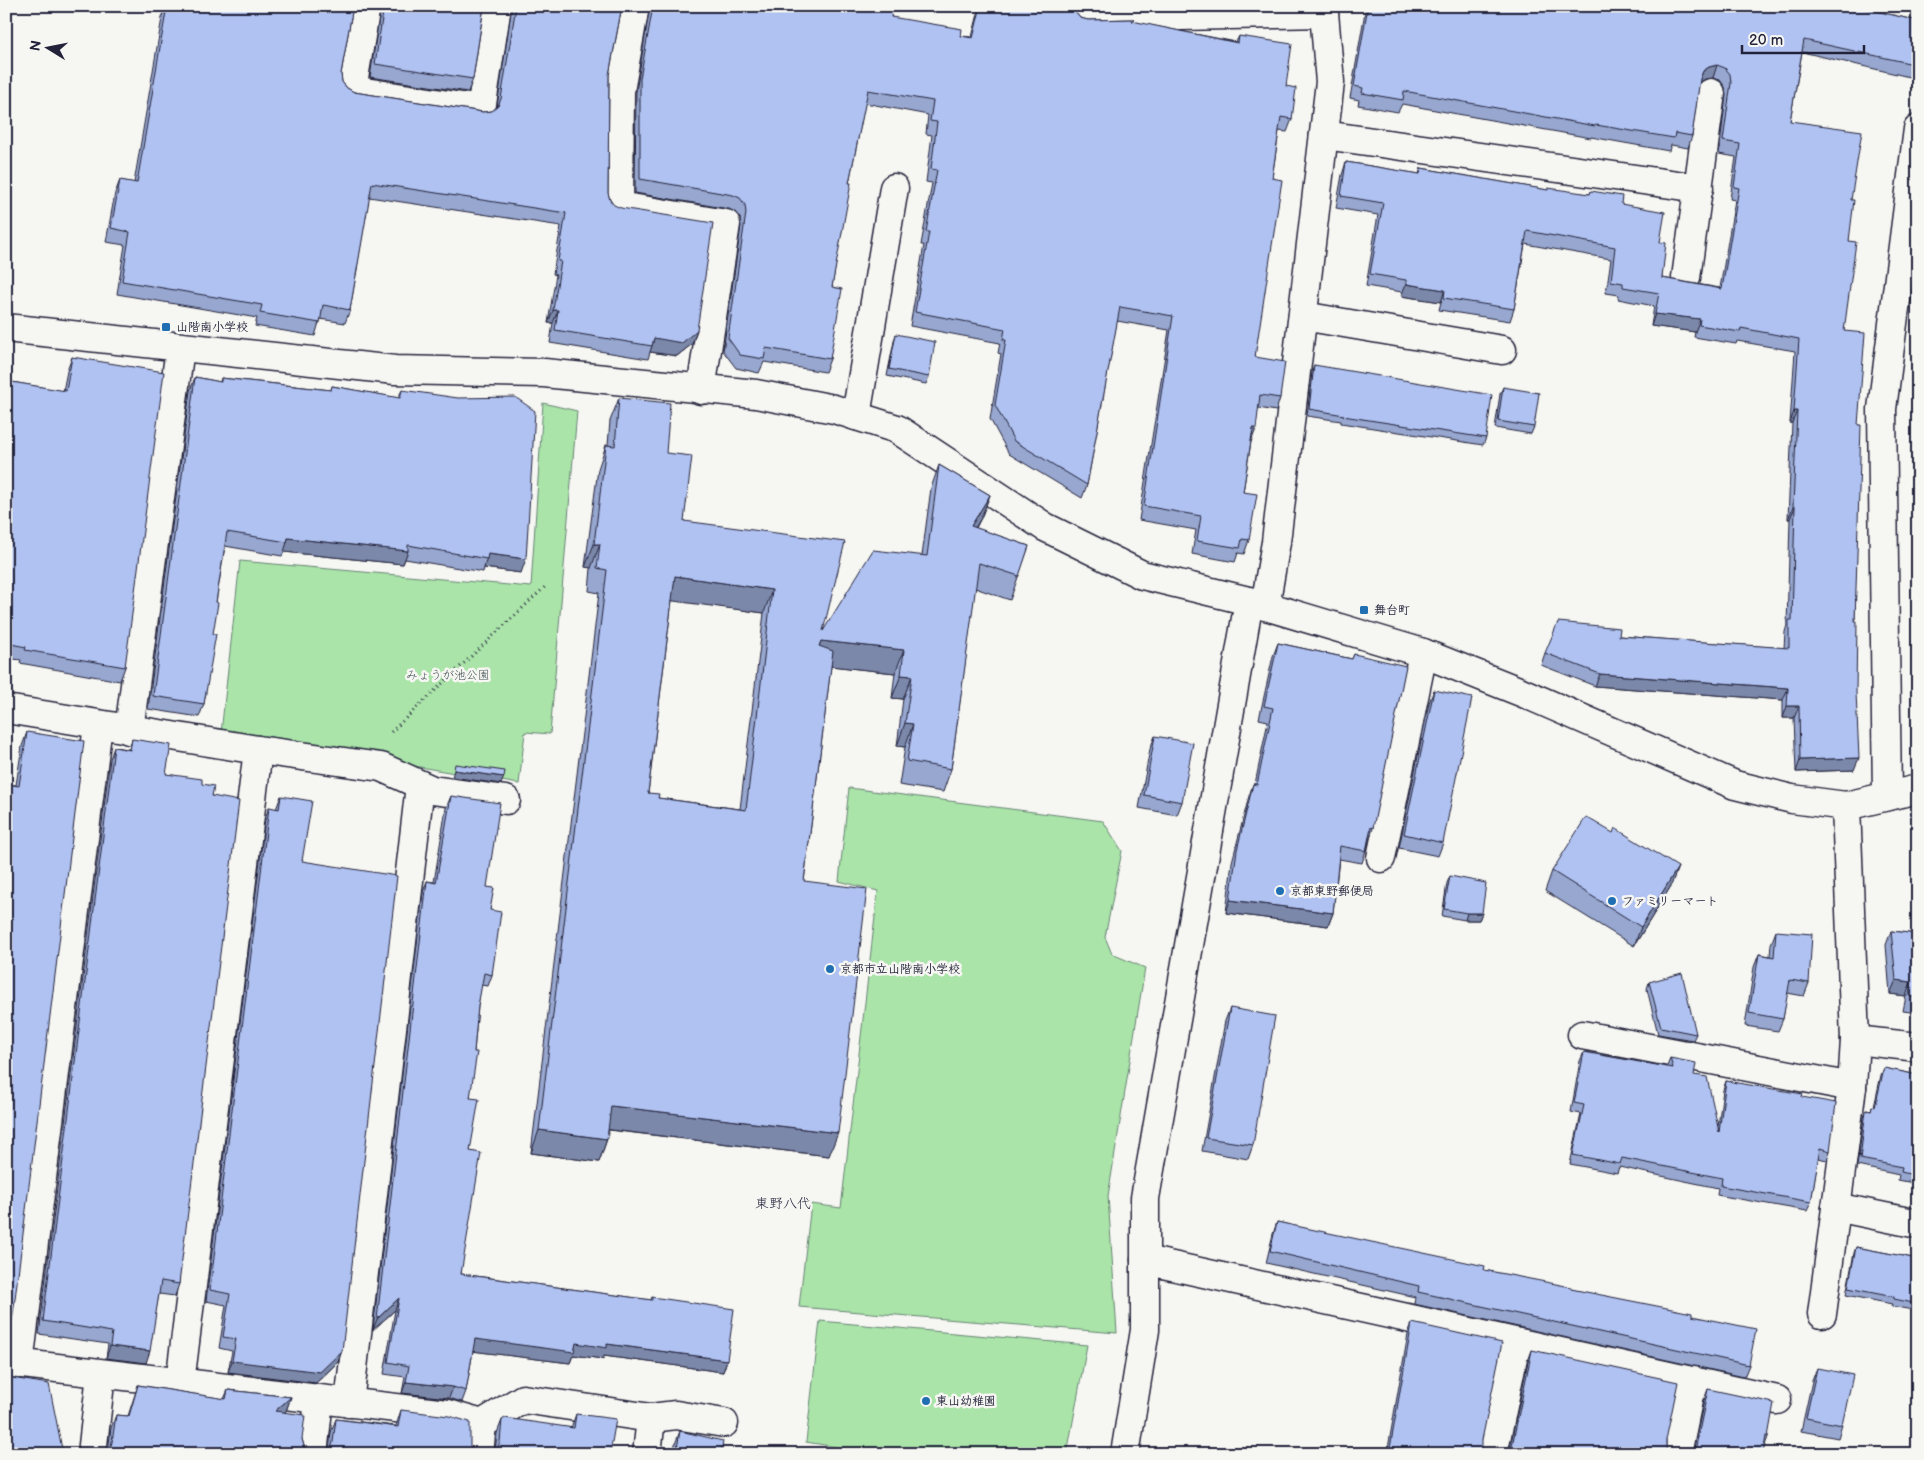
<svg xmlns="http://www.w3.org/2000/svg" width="1924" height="1460" viewBox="0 0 1924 1460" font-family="'Balsamiq Sans','Klee One',sans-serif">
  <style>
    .green { fill: #aae4a9; stroke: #668372 }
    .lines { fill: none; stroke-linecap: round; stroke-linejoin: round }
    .minor-casing { stroke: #22223b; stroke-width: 31 }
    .path { stroke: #22223b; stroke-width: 3; stroke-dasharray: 1 4; stroke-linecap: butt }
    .minor { stroke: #f6f6f2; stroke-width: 28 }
    .wall { fill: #97a7cf; stroke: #22223b; fill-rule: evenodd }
    .shaded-wall { fill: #7b88a9; stroke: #22223b }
    .building { fill: #b0c2f1; stroke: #22223b; fill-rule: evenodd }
    .poi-dot { fill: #1f6fb2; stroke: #f6f6f2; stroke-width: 2 }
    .labels { text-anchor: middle; stroke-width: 5; stroke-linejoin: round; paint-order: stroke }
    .poi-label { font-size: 12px; font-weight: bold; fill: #22223b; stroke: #f6f6f2; text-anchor: start }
    .park-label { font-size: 12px; fill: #445256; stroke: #f6f6f2 }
    .neighbourhood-label { font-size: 14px; fill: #22223b; stroke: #f6f6f2 }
  </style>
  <rect width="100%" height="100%" fill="#f6f6f2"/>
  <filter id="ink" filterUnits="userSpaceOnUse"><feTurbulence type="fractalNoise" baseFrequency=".02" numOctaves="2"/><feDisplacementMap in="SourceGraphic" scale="10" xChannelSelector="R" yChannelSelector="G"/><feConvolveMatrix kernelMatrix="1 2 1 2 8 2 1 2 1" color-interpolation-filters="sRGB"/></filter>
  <g filter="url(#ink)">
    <g class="green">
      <polygon points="543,403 577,411 550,734 525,732 519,784 221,733 240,561 531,587"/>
      <polygon points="849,788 1103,821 1122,851 1105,937 1112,954 1145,968 1108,1196 1117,1333 799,1307 811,1204 841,1208 878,891 839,881"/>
      <polygon points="820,1321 1087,1345 1067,1454 879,1454 806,1442"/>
    </g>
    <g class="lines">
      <g class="minor-casing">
        <g id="minor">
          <polyline points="366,6 352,90 481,110 497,6"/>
          <polyline points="635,6 620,91 619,206 726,224 701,390"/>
          <polyline points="1085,6 1083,18 1324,13"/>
          <polyline points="1324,135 1699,188"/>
          <polyline points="1686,278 1711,93"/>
          <polyline points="1303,316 1502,350"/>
          <polyline points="6,328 395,370 544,373 756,394 834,409 897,429 1045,527 1142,575 1249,601 1423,653 1521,692 1735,785 1792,799 1846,806 1918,789"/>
          <polyline points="856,416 894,188"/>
          <polyline points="1265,606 1276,542 1330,82 1324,13 1321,6"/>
          <polyline points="6,709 258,750 180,1383"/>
          <polyline points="129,730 180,348"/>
          <polyline points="258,750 381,767 432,790 506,800"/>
          <polyline points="1887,796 1882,409 1918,129"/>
          <polyline points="1846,806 1855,1040 1918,1047"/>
          <polyline points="1381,858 1423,653"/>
          <polyline points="1582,1035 1852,1087"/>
          <polyline points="1836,1207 1918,1224"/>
          <polyline points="1145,1260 1777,1400"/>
          <polyline points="1822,1314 1852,1087 1855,1040"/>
          <polyline points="6,1362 447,1414 482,1424"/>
          <polyline points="19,1364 98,725"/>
          <polyline points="349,1403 420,785"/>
          <polyline points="92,1454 101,1374"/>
          <polyline points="313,1454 319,1400"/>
          <polyline points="479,1454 482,1424 523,1399 651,1418 676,1415 724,1423"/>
          <polyline points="647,1454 651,1418"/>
          <polyline points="1125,1454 1145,1330 1145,1198 1249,601"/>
          <polyline points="1493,1454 1516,1343"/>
          <polyline points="1677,1454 1692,1381"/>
        </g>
      </g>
      <polyline class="path" points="391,732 547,585"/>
      <use href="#minor" class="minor"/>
    </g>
    <g class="wall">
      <polygon points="164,6 353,6 341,74 342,82 347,88 354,92 483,112 492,111 497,107 512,6 622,6 609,75 608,193 610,200 697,330 692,344 677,356 650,352 648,359 550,343 553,323 548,323 556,275 553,274 561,226 369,197 350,310 345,323 320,319 315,336 255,326 257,318 117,294 125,245 106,242 115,193 120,180 134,183"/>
      <polygon points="381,6 484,6 473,79 468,92 370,77"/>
      <polygon points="650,6 893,6 891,17 961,36 972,37 980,6 1073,6 1074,11 1080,18 1088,20 1134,19 1134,22 1236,42 1239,36 1286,86 1292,119 1287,132 1279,131 1272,178 1255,357 1280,398 1276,411 1258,408 1251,442 1243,492 1249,540 1244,554 1238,553 1235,562 1192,554 1196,530 1139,520 1169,330 1117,321 1087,485 1082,498 1009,454 990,419 1001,354 998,353 1000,343 910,326 924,245 921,245 932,183 926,182 932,135 926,134 928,115 865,103 849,183 832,287 830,359 825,372 764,362 759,373 736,368 723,351 741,226 740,218 735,212 729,209 635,193 636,92"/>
      <polygon points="1366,6 1855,6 1918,21 1918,79 1802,52 1790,121 1851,200 1844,331 1858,425 1855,621 1854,770 1796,772 1794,718 1783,718 1783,700 1595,686 1541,665 1545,653 1619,636 1784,648 1785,632 1787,625 1790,519 1788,519 1792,423 1790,423 1795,351 1737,341 1736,344 1694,337 1695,332 1651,326 1654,306 1618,299 1619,295 1606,293 1611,259 1525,244 1514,309 1510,321 1439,310 1441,302 1401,296 1402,292 1366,286 1378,215 1336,208 1342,175 1346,162 1419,174 1421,168 1547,190 1590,194 1591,191 1621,204 1660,242 1662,278 1720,288 1735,200 1730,199 1736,157 1719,154 1726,95 1725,87 1720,80 1713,78 1705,79 1699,83 1692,136 1688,148 1671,145 1669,151 1591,137 1591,138 1402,104 1398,112 1358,105 1359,100 1350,98"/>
      <polygon points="896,334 929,377 926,384 887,376 894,341"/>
      <polygon points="72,357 125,667 120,681 20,663 21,660 6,658 6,381 63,391 67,371"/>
      <polygon points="1314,365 1486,438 1483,445 1341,423 1341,421 1307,416 1312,372"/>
      <polygon points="195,377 220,382 221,378 331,390 332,386 398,398 402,390 521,573 484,568 483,572 405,559 403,564 284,552 282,556 225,546 216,602 204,704 199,717 148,709 190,391"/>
      <polygon points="1503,387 1534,427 1531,434 1495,428 1500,394"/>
      <path d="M 619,398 L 666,453 L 684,521 L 823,631 L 922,556 L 931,488 L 939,465 L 990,495 L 981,518 L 976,528 L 1029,546 L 1010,600 L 975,588 L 951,769 L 943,792 L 899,785 L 905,747 L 897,746 L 903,699 L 892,698 L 895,673 L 831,666 L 804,881 L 829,1156 L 609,1130 L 607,1139 L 599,1162 L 531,1153 L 599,593 L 589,591 L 591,568 L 585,567 L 598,469 L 606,445 L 608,445 L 610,421 ZM 672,600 L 764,613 L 740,809 L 658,798 L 648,793 Z"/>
      <polygon points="1278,643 1352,659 1354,654 1373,828 1362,863 1339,859 1333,913 1328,926 1226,913 1232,862 1249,796 1253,784 1255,784 1268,721 1259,719 1273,656"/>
      <polygon points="1434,690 1443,843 1438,856 1399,848 1429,703"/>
      <polygon points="27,732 9,1333 6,1340 6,784 16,785 22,746"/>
      <polygon points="1155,736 1182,802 1177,815 1139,808 1150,749"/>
      <polygon points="132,739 166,774 202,784 212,796 179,1284 175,1296 159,1294 146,1363 106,1358 108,1344 39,1334 110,759 114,747 129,749"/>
      <polygon points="281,796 302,861 338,1362 316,1383 228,1372 232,1351 219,1348 226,1305 206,1301 265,819 269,807 276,809"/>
      <polygon points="451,796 487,887 490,910 492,975 488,986 481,985 478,1006 470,1098 470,1151 461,1274 651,1300 652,1297 727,1360 723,1372 604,1356 603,1359 573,1355 570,1363 473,1351 466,1391 462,1402 449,1398 402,1393 405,1377 384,1374 395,1310 373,1330 423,892 427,881 434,882 446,808"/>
      <polygon points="1552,871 1671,886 1634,946 1545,891"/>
      <polygon points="1450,876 1482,913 1479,920 1465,920 1442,916 1447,883"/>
      <polygon points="1776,931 1809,983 1804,996 1787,993 1783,1019 1778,1031 1745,1026 1754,967 1759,954 1770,956 1771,944"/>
      <polygon points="1891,931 1918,934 1918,1013 1903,1011 1906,996 1890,994 1886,945"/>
      <polygon points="1649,982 1696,1034 1693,1040 1658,1034 1647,989"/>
      <polygon points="1230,1008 1253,1145 1248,1159 1202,1151 1225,1021"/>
      <polygon points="1584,1052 1667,1067 1670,1058 1694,1075 1718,1126 1723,1090 1726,1081 1802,1097 1830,1151 1827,1160 1818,1158 1811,1202 1807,1211 1717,1195 1718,1188 1619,1167 1617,1173 1570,1164 1581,1114 1571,1112 1580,1061"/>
      <polygon points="1884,1068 1918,1075 1918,1184 1898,1180 1899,1175 1857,1166 1864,1117 1866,1110 1871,1111 1872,1106 1874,1107 1881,1075"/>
      <polygon points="1277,1222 1484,1270 1692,1316 1749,1365 1744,1377 1414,1304 1415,1297 1266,1263 1273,1234"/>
      <polygon points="1856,1247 1918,1259 1918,1311 1891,1306 1892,1304 1846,1295 1854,1253"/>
      <polygon points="1412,1323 1482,1448 1486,1454 1387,1454 1408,1334"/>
      <polygon points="1532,1350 1666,1440 1666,1448 1509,1452 1528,1361"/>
      <polygon points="1817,1368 1842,1425 1838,1438 1801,1431 1812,1381"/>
      <polygon points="138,1385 224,1399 228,1390 291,1397 286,1411 284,1412 302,1439 304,1446 308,1453 108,1451 111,1428 116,1415 128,1416"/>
      <polygon points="1708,1389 1768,1437 1764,1448 1693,1452 1704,1400"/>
      <polygon points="401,1410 470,1446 474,1453 329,1451 331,1432 336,1419 396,1426"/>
      <polygon points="576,1414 610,1454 495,1451 497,1433 502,1420 571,1428"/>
      <polygon points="680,1431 721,1454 673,1454 675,1444"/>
    </g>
    <g class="shaded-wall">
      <polygon points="1717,65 1713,78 1705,79 1699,83 1696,91 1703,71 1709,67"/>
      <polygon points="1406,284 1445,290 1441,302 1401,296"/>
      <polygon points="553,310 558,310 553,323 548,323"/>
      <polygon points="1655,314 1700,319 1695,332 1651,326"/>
      <polygon points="697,330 692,344 677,356 650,352 652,346 654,338"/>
      <polygon points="1794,411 1797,411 1792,423 1790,423"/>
      <polygon points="1253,428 1256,429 1251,442"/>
      <polygon points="990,495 981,518 962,549 971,526"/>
      <polygon points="1793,507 1795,507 1790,519 1788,519"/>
      <polygon points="288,538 408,551 403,564 284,552 287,542"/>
      <polygon points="594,544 600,544 591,568 585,567"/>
      <polygon points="488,554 526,559 521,573 484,568"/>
      <polygon points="675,576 772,590 764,613 666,600"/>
      <polygon points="821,641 904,650 895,673 812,664"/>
      <polygon points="1600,674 1788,688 1783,700 1595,686"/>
      <polygon points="901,675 912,676 903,699 892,698"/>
      <polygon points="1787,706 1799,706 1794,718 1783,718"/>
      <polygon points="905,723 913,724 905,747 897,746"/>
      <polygon points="1859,758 1854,770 1796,772 1800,760"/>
      <polygon points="454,770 504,777 501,784 452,777"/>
      <polygon points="1678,867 1671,886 1634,946 1641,927"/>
      <polygon points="1230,900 1333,913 1328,926 1226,913"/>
      <polygon points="1467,913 1482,913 1479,920 1465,920"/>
      <polygon points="1896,980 1911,982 1906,996 1890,994"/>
      <polygon points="611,1106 838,1133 829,1156 603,1129"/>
      <polygon points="539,1130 607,1139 599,1162 531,1153"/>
      <polygon points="399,1298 395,1310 373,1330 377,1319"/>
      <polygon points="475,1339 607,1344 727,1360 723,1372 604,1356 603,1359 573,1355 570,1363 471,1351"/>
      <polygon points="110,1346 150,1351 146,1363 106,1358"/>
      <polygon points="342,1351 338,1362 316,1383 228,1372 232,1361"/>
      <polygon points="406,1382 453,1387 449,1398 402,1393"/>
      <polygon points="291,1397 286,1411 270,1425 275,1411"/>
    </g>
    <g class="building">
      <polygon points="167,6 353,6 341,74 342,82 347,88 354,92 483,112 492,111 498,106 501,99 516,6 622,6 609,75 608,193 610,200 614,205 621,208 713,223 697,330 682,343 654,338 652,346 555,330 558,310 553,310 561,261 558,261 566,213 372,183 350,310 323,305 320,323 260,313 262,305 122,281 130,232 111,228 120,180 137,183"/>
      <polygon points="384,6 484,6 473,79 375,64"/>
      <polygon points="653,6 893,6 891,17 962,29 961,36 973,38 981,6 1073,6 1074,11 1080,18 1088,20 1134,19 1132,21 1238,43 1239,36 1292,44 1286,86 1296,88 1292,119 1281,117 1272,178 1282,180 1255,357 1285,362 1280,398 1260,395 1256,429 1253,428 1243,492 1257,494 1249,540 1242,539 1240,548 1197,541 1201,516 1144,506 1173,316 1120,307 1087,485 1014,441 995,405 1006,340 1003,340 1005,329 915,312 929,232 926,232 937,170 931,169 937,122 930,121 933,101 868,90 849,183 851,183 832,287 842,289 830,359 766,348 764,359 740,355 728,338 746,213 745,205 740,198 733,195 640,179 640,79"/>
      <polygon points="1368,6 1855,6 1918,21 1918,65 1804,40 1790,121 1862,131 1851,200 1854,200 1849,241 1856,242 1844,331 1865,333 1858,425 1861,425 1855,621 1857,621 1856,692 1859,758 1800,760 1799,706 1787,706 1788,688 1600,674 1545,653 1558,622 1620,628 1619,636 1789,648 1789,620 1792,620 1795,507 1793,507 1797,411 1794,411 1799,339 1741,328 1740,332 1699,325 1700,319 1655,314 1659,293 1623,287 1623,283 1611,281 1615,247 1527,231 1514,309 1444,298 1445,290 1406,284 1406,280 1370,274 1383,203 1341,196 1346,162 1420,174 1421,168 1548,190 1548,188 1590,194 1591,191 1622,196 1621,204 1665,212 1660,242 1666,243 1662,278 1722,289 1739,188 1734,187 1740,144 1723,141 1731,83 1730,74 1725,68 1717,65 1709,67 1703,71 1700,79 1692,136 1675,133 1674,138 1596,125 1595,126 1404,91 1403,100 1362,93 1363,88 1354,86"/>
      <polygon points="896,334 935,342 929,377 889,369"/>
      <polygon points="72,357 164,372 125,667 25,650 26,647 6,643 6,381 66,391"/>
      <polygon points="1314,365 1492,395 1486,438 1343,416 1344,415 1309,409"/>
      <polygon points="195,377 221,382 221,378 331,390 332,386 400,398 402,390 458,398 515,397 535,411 526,559 488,554 487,559 408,545 408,551 288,538 287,542 227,532 216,602 218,603 213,634 216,634 204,704 153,696"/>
      <polygon points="1503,387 1539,393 1534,427 1498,421"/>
      <path d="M 619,398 L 670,403 L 666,453 L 692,456 L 684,521 L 845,542 L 823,631 L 873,550 L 927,556 L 939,465 L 990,495 L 971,526 L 1029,546 L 1019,576 L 979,563 L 951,769 L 907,761 L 913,724 L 905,723 L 912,676 L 901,675 L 904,650 L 821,641 L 819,646 L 833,651 L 804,881 L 867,889 L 838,1133 L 611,1106 L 607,1139 L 539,1130 L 607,570 L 597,568 L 600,544 L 594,544 L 606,445 L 615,446 ZM 675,576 L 772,590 L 746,810 L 658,798 L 659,794 L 648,793 Z"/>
      <polygon points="1278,643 1352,659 1354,654 1406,666 1373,828 1371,827 1366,851 1340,846 1333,913 1230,900 1237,850 1253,784 1257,785 1273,708 1264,706"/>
      <polygon points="1434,690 1472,698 1443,843 1404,834"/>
      <polygon points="27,732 84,741 13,1315 9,1333 6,1335 6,784 19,786"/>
      <polygon points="1155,736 1193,743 1182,802 1144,795"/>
      <polygon points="132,739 171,745 166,774 202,779 202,784 214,786 212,796 239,801 179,1284 161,1281 150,1351 110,1346 112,1332 43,1321 114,747 130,750"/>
      <polygon points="455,764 505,771 504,777 454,770"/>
      <polygon points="281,796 312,801 302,861 397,876 342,1351 320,1372 232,1361 236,1339 223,1337 230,1294 210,1290 269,807 279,809"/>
      <polygon points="451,796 500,803 487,887 494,888 490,910 501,912 492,975 484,973 478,1006 474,1052 477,1052 470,1098 479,1099 470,1151 481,1153 461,1274 652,1300 652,1297 734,1309 727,1360 607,1344 607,1348 576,1343 574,1352 475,1339 466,1391 453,1387 406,1382 409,1366 388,1362 399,1298 377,1319 427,881 436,883"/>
      <polygon points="1586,817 1613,833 1615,828 1678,867 1641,927 1552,871"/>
      <polygon points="1450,876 1486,883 1482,913 1467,913 1444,909"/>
      <polygon points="1776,931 1812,934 1809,983 1790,980 1783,1019 1749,1013 1759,954 1774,957"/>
      <polygon points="1891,931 1918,934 1918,998 1909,996 1911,982 1896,980"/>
      <polygon points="1682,973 1696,1034 1661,1027 1649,982"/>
      <polygon points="1230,1008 1275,1016 1253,1145 1206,1138"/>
      <polygon points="1584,1052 1673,1068 1670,1058 1696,1063 1694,1075 1707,1077 1719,1132 1726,1081 1803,1094 1802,1097 1836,1103 1830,1151 1820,1148 1811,1202 1721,1186 1722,1178 1622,1158 1620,1164 1573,1155 1584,1105 1574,1103"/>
      <polygon points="1884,1068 1918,1075 1918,1176 1901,1172 1902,1167 1860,1159 1866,1110 1871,1111 1872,1106 1875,1107"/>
      <polygon points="1277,1222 1485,1266 1484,1270 1571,1287 1571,1289 1692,1313 1692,1316 1756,1329 1749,1365 1418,1292 1419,1286 1270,1251"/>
      <polygon points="1856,1247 1918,1259 1918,1304 1894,1299 1894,1297 1848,1288"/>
      <polygon points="1412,1323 1502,1343 1482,1440 1482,1448 1486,1454 1389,1454"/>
      <polygon points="1532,1350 1678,1382 1666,1440 1666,1448 1670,1454 1508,1454 1512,1446"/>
      <polygon points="1817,1368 1853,1375 1842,1425 1806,1418"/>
      <polygon points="6,1377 49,1384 63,1454 6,1454"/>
      <polygon points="138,1385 226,1399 228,1390 291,1397 275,1411 305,1415 302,1439 304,1446 308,1453 311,1454 104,1454 110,1449 112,1442 116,1415 129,1416"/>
      <polygon points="1708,1389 1774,1403 1768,1437 1766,1436 1763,1454 1692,1454 1693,1453 1696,1446"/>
      <polygon points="401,1410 449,1416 470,1422 470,1446 474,1453 477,1454 325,1454 331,1449 333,1442 336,1419 398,1427"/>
      <polygon points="576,1414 616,1419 610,1454 492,1454 497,1449 500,1442 502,1420 505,1418 574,1428"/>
      <polygon points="680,1431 723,1441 721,1454 676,1454"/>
    </g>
  </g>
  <g class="poi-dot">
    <rect x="161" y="322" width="10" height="10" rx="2.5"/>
    <rect x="1359" y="605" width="10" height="10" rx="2.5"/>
    <circle cx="1280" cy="891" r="5"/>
    <circle cx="1612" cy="901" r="5"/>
    <circle cx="830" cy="969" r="5"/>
    <circle cx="926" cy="1401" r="5"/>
  </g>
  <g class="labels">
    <g class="poi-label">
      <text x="176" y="331">山階南小学校</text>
      <text x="1374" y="614">舞台町</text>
      <text x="1290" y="895">京都東野郵便局</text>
      <text x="1622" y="905">ファミリーマート</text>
      <text x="840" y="973">京都市立山階南小学校</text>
      <text x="936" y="1405">東山幼稚園</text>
    </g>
    <g class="park-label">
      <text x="448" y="679">みょうが池公園</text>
    </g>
    <g class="neighbourhood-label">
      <text x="783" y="1208">東野八代</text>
    </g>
  </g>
  <rect width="1924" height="1460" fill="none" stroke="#f6f6f2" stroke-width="25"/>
  <rect x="12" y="12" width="1899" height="1435" fill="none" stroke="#22223b" stroke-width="2" filter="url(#ink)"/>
  <g transform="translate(48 48) rotate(280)" stroke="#f6f6f2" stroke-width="4" paint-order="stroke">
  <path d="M0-4L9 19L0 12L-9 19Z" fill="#22223b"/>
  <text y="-8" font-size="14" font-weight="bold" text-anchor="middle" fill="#22223b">N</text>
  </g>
  <path d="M1742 45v8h122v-8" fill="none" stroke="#22223b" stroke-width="2.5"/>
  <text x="1749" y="45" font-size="15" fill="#22223b" stroke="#f6f6f2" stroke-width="4" paint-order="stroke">20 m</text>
</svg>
